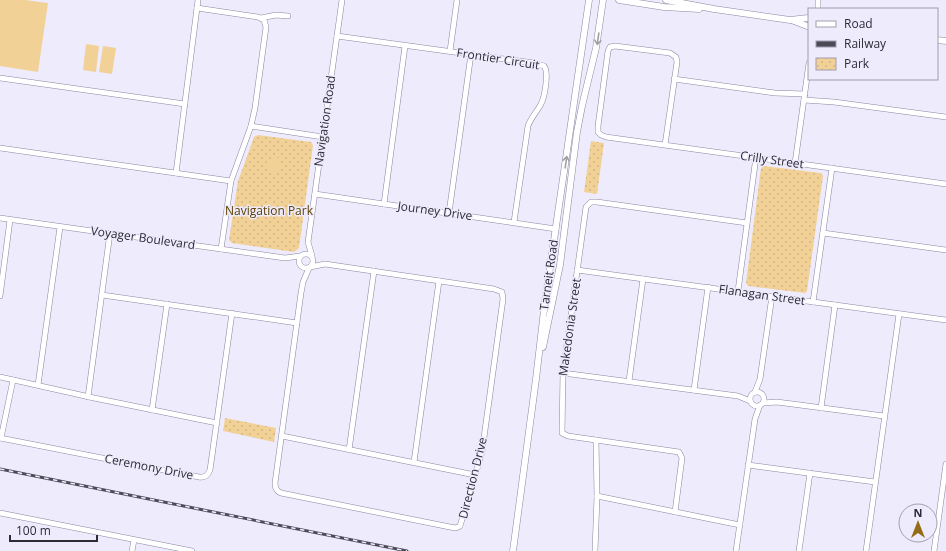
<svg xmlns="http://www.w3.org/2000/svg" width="946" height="551" viewBox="0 0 946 551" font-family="'Open Sans',sans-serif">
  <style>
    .park { fill: url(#park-dots) }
    .pitch { fill: #f2d197 }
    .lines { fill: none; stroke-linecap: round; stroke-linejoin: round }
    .minor-casing { stroke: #8b86a1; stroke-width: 6 }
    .tertiary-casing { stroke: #8b86a1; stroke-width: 7 }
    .minor { stroke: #fff; stroke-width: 5 }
    .tertiary { stroke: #fff; stroke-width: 6 }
    .rail-casing { stroke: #4e4b58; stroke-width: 3 }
    .rail { stroke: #eeebfd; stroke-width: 1.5; stroke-dasharray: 4.5; stroke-linecap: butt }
    .oneway { stroke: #a0a0a5 }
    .labels { text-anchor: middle; stroke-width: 3; stroke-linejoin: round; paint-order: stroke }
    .street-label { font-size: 12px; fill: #2d2b36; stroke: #eeebfd }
    .park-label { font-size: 12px; fill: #5b4000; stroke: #eeebfd }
  </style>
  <defs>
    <pattern id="park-dots" width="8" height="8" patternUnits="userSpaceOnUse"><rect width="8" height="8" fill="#f2d197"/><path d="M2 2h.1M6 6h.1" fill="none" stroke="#d0b483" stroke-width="1.8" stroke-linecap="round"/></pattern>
  </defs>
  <rect width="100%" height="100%" fill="#eeebfd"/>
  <g class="park">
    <polygon points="258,135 311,142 313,145 299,248 294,252 232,243 229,240 238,181 254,137"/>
    <polygon points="591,141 604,143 597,194 584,192"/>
    <polygon points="764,166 821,173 823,176 807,291 805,293 748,286 746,283 761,168"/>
    <polygon points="225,418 276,428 274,442 223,431"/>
  </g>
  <g class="pitch">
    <polygon points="0,0 25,0 48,3 38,72 0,66"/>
    <polygon points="86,44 99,46 96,72 83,70"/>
    <polygon points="103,46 116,48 112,74 99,72"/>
    <polygon points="279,158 281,171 268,173 266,159"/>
  </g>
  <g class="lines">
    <g class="minor-casing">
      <g id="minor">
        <polyline points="818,0 818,9"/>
        <polyline points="197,8 258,17 264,20 266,27 255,108 251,126 231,181 221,249"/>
        <polyline points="261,18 276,15 288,16"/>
        <path d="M 337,36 L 534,63 L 544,66 C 549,72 545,96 541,104 C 537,112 531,117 528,126 L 514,222"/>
        <polyline points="450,51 457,0"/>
        <polyline points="0,78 185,104"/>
        <polyline points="674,79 775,93 805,94"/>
        <polyline points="804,100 834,102 946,117"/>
        <polyline points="251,126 323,137"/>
        <polyline points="665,145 677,62 676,57 670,53 615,46 610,47 608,51 598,126 598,132 601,135 606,137 946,184"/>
        <polyline points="0,148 231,181"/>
        <polyline points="795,163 809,63"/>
        <polyline points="176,173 198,0"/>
        <polyline points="315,194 556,229"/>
        <polyline points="384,204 405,46"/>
        <polyline points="449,213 471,54"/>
        <polyline points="0,218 285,258 300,256"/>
        <polyline points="823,233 946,250"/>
        <circle cx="306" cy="261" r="7"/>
        <polyline points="312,256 308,242 342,0"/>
        <path d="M 309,268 L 303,282 L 301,293 L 275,483 C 275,491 279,493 286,494 L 450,527 L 456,528 L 460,526 L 482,452 L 503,299 L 502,292 L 494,289 L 325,264 L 310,267"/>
        <polyline points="577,270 946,320"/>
        <polyline points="738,291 756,157"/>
        <polyline points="102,295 297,323"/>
        <polyline points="0,296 10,220"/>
        <polyline points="813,302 832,168"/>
        <polyline points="563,373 738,396 750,401"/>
        <polyline points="0,377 94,398 217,423"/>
        <polyline points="629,381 643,279"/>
        <polyline points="38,385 60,227"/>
        <polyline points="694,390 708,287"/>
        <circle cx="757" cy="399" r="7"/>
        <polyline points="755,392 760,379 772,296"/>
        <polyline points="88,397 110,233"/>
        <polyline points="763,403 777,402 884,416"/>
        <polyline points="821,408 835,305"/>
        <polyline points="152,410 167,304"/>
        <polyline points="282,436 475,475"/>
        <path d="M 0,438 L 199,477 C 205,478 208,475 210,470 L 232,313"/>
        <polyline points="1,438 13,380"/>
        <polyline points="349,450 374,271"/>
        <polyline points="414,462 439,281"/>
        <polyline points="748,465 875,482"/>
        <polyline points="597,496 740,525"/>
        <polyline points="675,512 682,458 679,452 568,436 562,433 563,373 586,207 591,202 597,202 747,223"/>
        <polyline points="0,513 192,551"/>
        <polyline points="132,551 134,540"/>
        <polyline points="595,551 597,496 596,440"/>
        <polyline points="736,551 755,419 760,405"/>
        <polyline points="799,551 810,473"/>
        <polyline points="866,551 899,314"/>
        <polyline points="934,551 946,464"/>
      </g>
    </g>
    <g class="tertiary-casing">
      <g id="tertiary">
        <polyline points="619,0 664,7 699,9"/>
        <polyline points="666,0 714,9 790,20 808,18"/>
        <polyline points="794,21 807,26"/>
        <polyline points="937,40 946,41"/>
        <polyline points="543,347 560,265 577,132 582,106 596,48 603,0"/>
        <polyline points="513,551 536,379 545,302 589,0"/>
      </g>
    </g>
    <use href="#minor" class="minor"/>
    <use href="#tertiary" class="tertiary"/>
    <g class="rail-casing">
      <polyline id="rail" points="0,469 407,551"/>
    </g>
    <use href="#rail" class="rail"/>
  </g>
  <defs><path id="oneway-shaft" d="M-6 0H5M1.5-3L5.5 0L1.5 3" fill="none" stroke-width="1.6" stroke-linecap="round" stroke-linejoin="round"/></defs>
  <g class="oneway">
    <use href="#oneway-shaft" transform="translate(598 39) rotate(98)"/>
    <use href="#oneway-shaft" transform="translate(566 162) rotate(-82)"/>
  </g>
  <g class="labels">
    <g class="street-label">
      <text transform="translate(498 59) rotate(9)" y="4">Frontier Circuit</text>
      <text transform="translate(325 121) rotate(-82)" y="4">Navigation Road</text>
      <text transform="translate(772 160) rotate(8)" y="4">Crilly Street</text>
      <text transform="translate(435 211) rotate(8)" y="4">Journey Drive</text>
      <text transform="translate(143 238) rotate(8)" y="4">Voyager Boulevard</text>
      <text transform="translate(549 275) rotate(-82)" y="4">Tarneit Road</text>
      <text transform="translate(762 295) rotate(8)" y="4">Flanagan Street</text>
      <text transform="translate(570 327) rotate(-82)" y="4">Makedonia Street</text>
      <text transform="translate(149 467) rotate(11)" y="4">Ceremony Drive</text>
      <text transform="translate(473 478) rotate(-76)" y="4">Direction Drive</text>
    </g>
    <g class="park-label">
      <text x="269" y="215">Navigation Park</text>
    </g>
  </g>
  <rect x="808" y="8" width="130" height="72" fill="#eeebfd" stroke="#a19ead"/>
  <rect x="816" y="21" width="20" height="6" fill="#ffffff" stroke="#a19ead"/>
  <text x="844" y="28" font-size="12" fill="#2d2b36">Road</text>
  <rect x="816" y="41" width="20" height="6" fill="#4e4b58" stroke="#a19ead"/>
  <text x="844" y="48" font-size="12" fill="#2d2b36">Railway</text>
  <rect x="816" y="58" width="20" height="12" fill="url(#park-dots)" stroke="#a19ead"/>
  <text x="844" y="68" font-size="12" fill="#2d2b36">Park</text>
  <g transform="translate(918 523)"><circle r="19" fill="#eeebfd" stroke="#a19ead"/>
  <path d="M0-3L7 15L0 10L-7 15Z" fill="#956d17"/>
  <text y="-6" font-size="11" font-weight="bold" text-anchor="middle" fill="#2d2b36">N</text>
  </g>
  <path d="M10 535v6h87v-6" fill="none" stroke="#2d2b36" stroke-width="2"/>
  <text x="16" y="535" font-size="12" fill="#2d2b36" stroke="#eeebfd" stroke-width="3" paint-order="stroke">100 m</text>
</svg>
